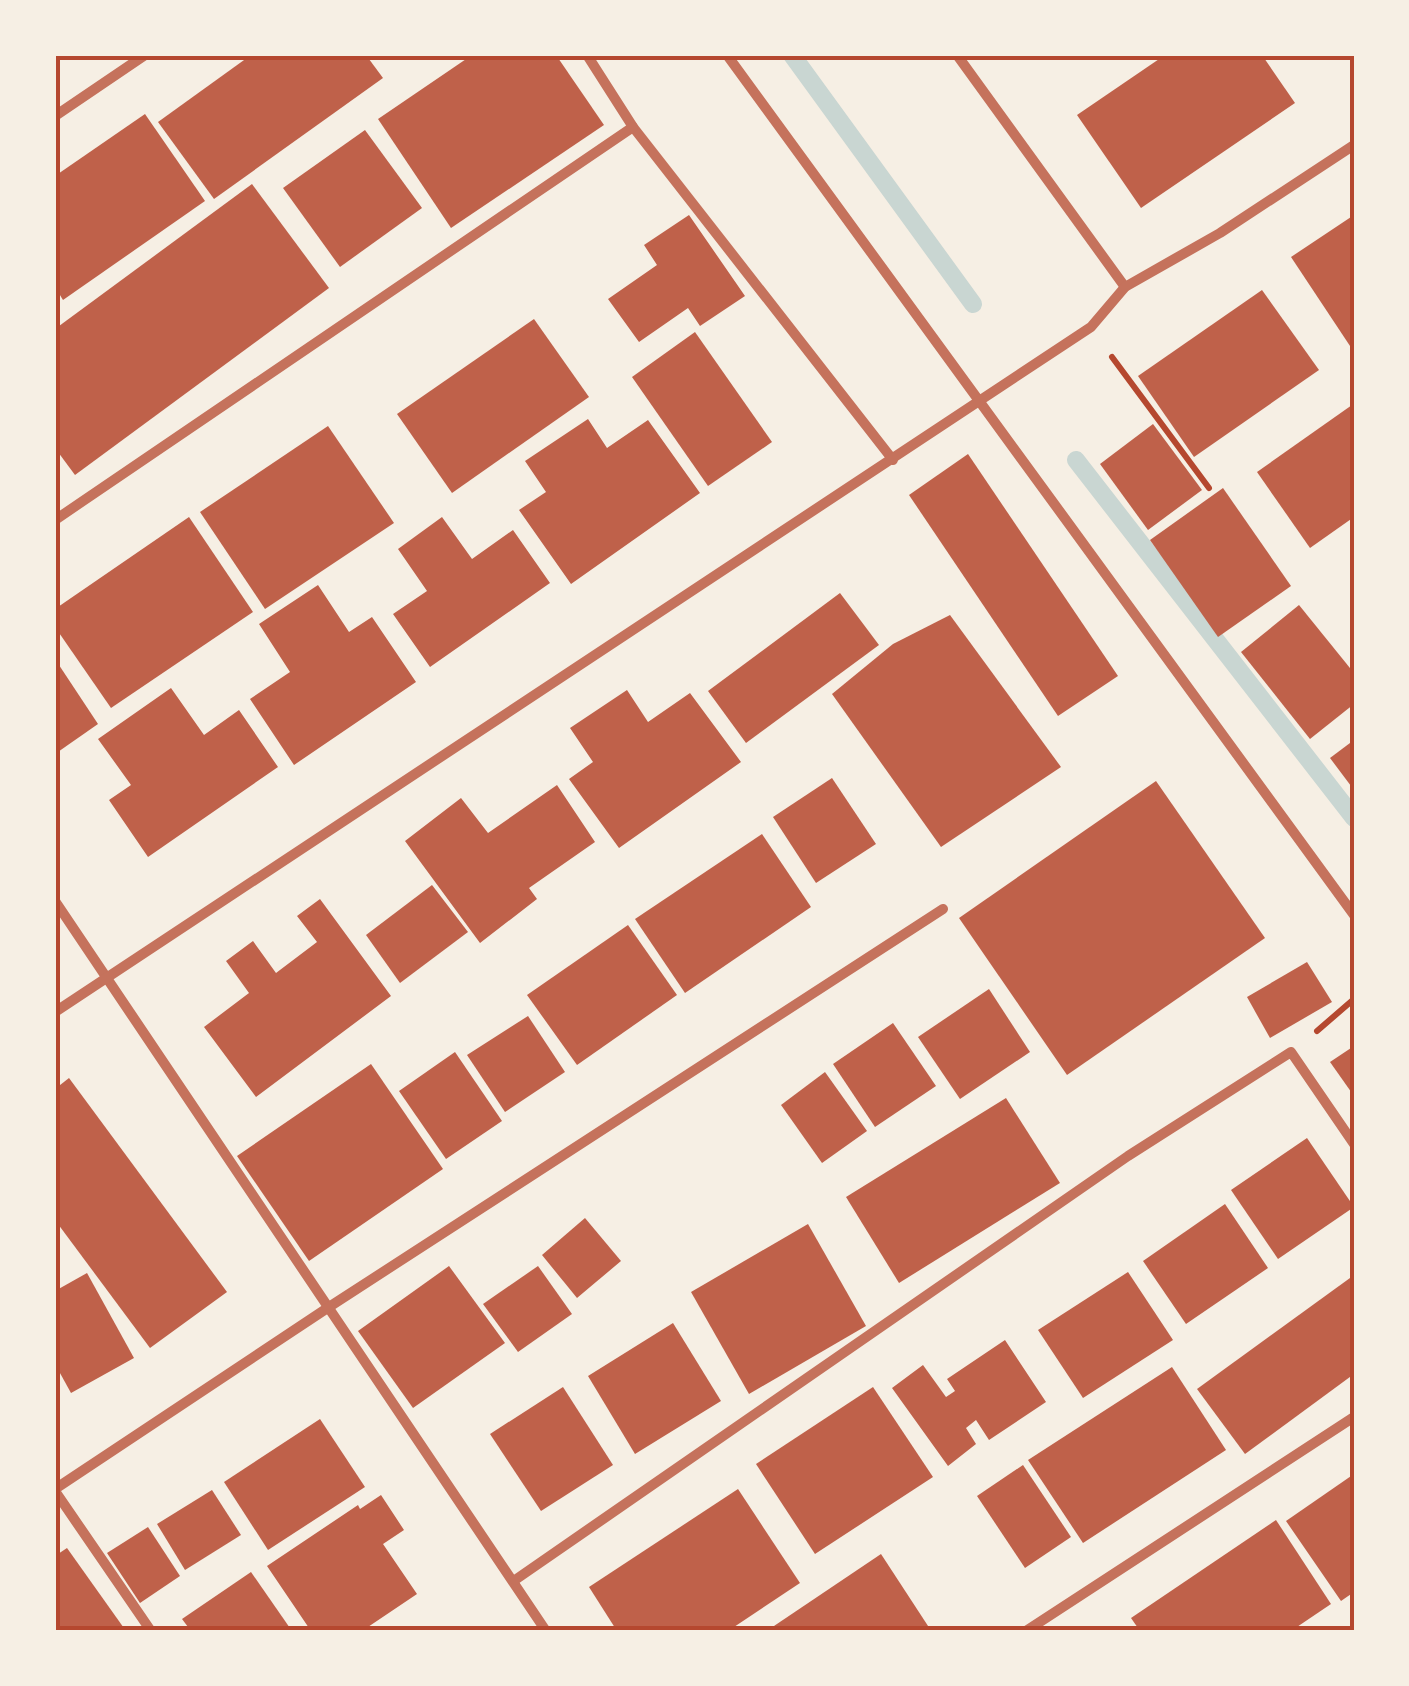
<svg xmlns="http://www.w3.org/2000/svg" width="1409" height="1686" viewBox="0 0 1409 1686" font-family="'Asap Condensed',sans-serif">
  <style>
    .lines { fill: none; stroke-linecap: round; stroke-linejoin: round }
    .stream { stroke: #c9d6d2; stroke-width: 18 }
    .building { fill: #bf614a }
    .path { stroke: #b5482f; stroke-width: 6 }
    .minor { stroke: #c5725c; stroke-width: 10 }
    .neatline { fill: none; stroke: #b5482f; stroke-width: 4 }
  </style>
  <rect width="100%" height="100%" fill="#f6efe4"/>
  <g class="lines">
    <g class="stream">
      <polyline points="792,55 973,304"/>
      <polyline points="1076,460 1354,818"/>
    </g>
  </g>
  <g class="building">
    <polygon points="251,55 366,55 383,78 214,199 158,122"/>
    <polygon points="472,55 556,55 604,125 451,228 378,119"/>
    <polygon points="1165,55 1262,55 1295,103 1141,208 1077,115"/>
    <polygon points="145,114 205,201 63,300 55,287 55,176"/>
    <polygon points="365,130 422,208 340,267 283,188"/>
    <polygon points="252,184 329,288 75,475 55,448 55,329"/>
    <polygon points="689,215 745,296 700,326 688,308 639,342 608,299 657,265 644,245"/>
    <polygon points="1354,215 1354,352 1291,257"/>
    <polygon points="1262,290 1319,370 1194,457 1138,376"/>
    <polygon points="534,319 589,397 452,493 397,414"/>
    <polygon points="695,332 772,442 708,486 632,377"/>
    <polygon points="1352,405 1354,517 1310,548 1257,472"/>
    <polygon points="588,419 607,448 648,420 700,493 571,584 519,510 546,492 525,461"/>
    <polygon points="1153,424 1202,490 1148,530 1100,464"/>
    <polygon points="328,426 394,523 265,609 200,512"/>
    <polygon points="968,454 1118,676 1058,716 909,495"/>
    <polygon points="1223,488 1291,586 1218,637 1150,540"/>
    <polygon points="189,517 253,612 111,708 55,627 55,609"/>
    <polygon points="442,517 472,559 513,530 550,583 430,667 393,614 427,591 398,549"/>
    <polygon points="318,585 349,632 372,617 416,682 294,765 250,699 290,672 259,624"/>
    <polygon points="840,593 879,645 746,743 708,691"/>
    <polygon points="1299,605 1354,673 1354,704 1310,739 1241,652"/>
    <polygon points="950,615 1061,767 941,847 832,694 893,644"/>
    <polygon points="55,659 98,724 55,754"/>
    <polygon points="171,688 204,735 239,710 278,767 148,857 109,800 131,785 98,739"/>
    <polygon points="627,690 648,722 690,693 741,762 619,848 569,779 593,762 570,728"/>
    <polygon points="1354,740 1354,790 1330,758"/>
    <polygon points="832,778 876,844 816,883 773,817"/>
    <polygon points="1156,781 1265,938 1067,1075 959,918"/>
    <polygon points="557,785 595,842 529,888 537,899 480,943 405,841 461,798 488,833"/>
    <polygon points="762,834 811,907 685,993 635,919"/>
    <polygon points="432,885 468,932 400,983 366,935"/>
    <polygon points="320,899 391,996 256,1097 204,1027 249,993 226,961 253,941 276,973 317,942 297,916"/>
    <polygon points="628,925 677,995 577,1065 527,995"/>
    <polygon points="1307,962 1332,1002 1270,1038 1247,997"/>
    <polygon points="989,989 1030,1052 960,1099 918,1037"/>
    <polygon points="528,1016 565,1072 505,1112 467,1055"/>
    <polygon points="893,1023 936,1086 875,1127 833,1064"/>
    <polygon points="1354,1046 1354,1096 1330,1062"/>
    <polygon points="455,1052 502,1121 446,1159 399,1091"/>
    <polygon points="371,1064 443,1169 309,1261 237,1156"/>
    <polygon points="825,1072 867,1131 822,1163 781,1105"/>
    <polygon points="69,1078 227,1292 150,1348 55,1220 55,1089"/>
    <polygon points="1006,1098 1060,1183 899,1283 846,1197"/>
    <polygon points="1307,1138 1354,1207 1278,1259 1231,1190"/>
    <polygon points="1225,1204 1268,1268 1186,1324 1143,1261"/>
    <polygon points="585,1218 621,1261 577,1298 542,1255"/>
    <polygon points="808,1224 866,1326 749,1394 691,1292"/>
    <polygon points="449,1266 505,1343 413,1408 358,1331"/>
    <polygon points="538,1266 572,1314 518,1352 483,1304"/>
    <polygon points="1128,1272 1173,1340 1083,1398 1038,1330"/>
    <polygon points="87,1273 134,1358 71,1393 55,1364 55,1291"/>
    <polygon points="1350,1278 1354,1283 1354,1374 1245,1454 1197,1389"/>
    <polygon points="673,1323 721,1401 635,1454 588,1376"/>
    <polygon points="1005,1340 1046,1402 989,1440 976,1420 966,1428 976,1444 948,1466 892,1388 923,1365 946,1397 955,1391 947,1379"/>
    <polygon points="1172,1367 1226,1450 1083,1543 1028,1460"/>
    <polygon points="563,1387 613,1465 541,1511 490,1434"/>
    <polygon points="873,1387 933,1477 815,1554 756,1464"/>
    <polygon points="320,1419 365,1487 268,1550 224,1482"/>
    <polygon points="1023,1465 1071,1537 1025,1568 977,1496"/>
    <polygon points="1354,1474 1354,1592 1341,1601 1286,1521"/>
    <polygon points="738,1489 800,1583 728,1631 617,1631 589,1587"/>
    <polygon points="212,1490 241,1535 185,1570 157,1524"/>
    <polygon points="381,1495 404,1530 383,1544 417,1594 362,1631 311,1631 267,1566 358,1505 360,1509"/>
    <polygon points="1276,1520 1331,1604 1291,1631 1140,1631 1131,1618"/>
    <polygon points="148,1527 180,1576 140,1603 107,1553"/>
    <polygon points="67,1548 126,1631 55,1631 55,1556"/>
    <polygon points="881,1554 930,1629 773,1631 771,1628"/>
    <polygon points="251,1572 292,1631 191,1631 182,1619"/>
  </g>
  <g class="lines">
    <g class="path">
      <polyline points="1112,357 1209,488"/>
      <polyline points="1317,1031 1354,999"/>
    </g>
    <g class="minor">
      <polyline points="587,55 633,127 893,460"/>
      <polyline points="727,55 1354,915"/>
      <polyline points="957,55 1125,287"/>
      <polyline points="55,116 145,55"/>
      <polyline points="55,520 633,127"/>
      <polyline points="55,901 546,1631"/>
      <polyline points="55,1012 1091,327 1125,287 1220,233 1354,145"/>
      <polyline points="55,1489 329,1307 943,909"/>
      <polyline points="55,1491 151,1631"/>
      <polyline points="515,1580 1128,1156 1291,1052 1354,1144"/>
      <polyline points="1026,1631 1354,1417"/>
    </g>
  </g>
  <rect width="1409" height="1686" fill="none" stroke="#f6efe4" stroke-width="115"/>
  <rect x="58" y="58" width="1294" height="1570" class="neatline"/>
</svg>
